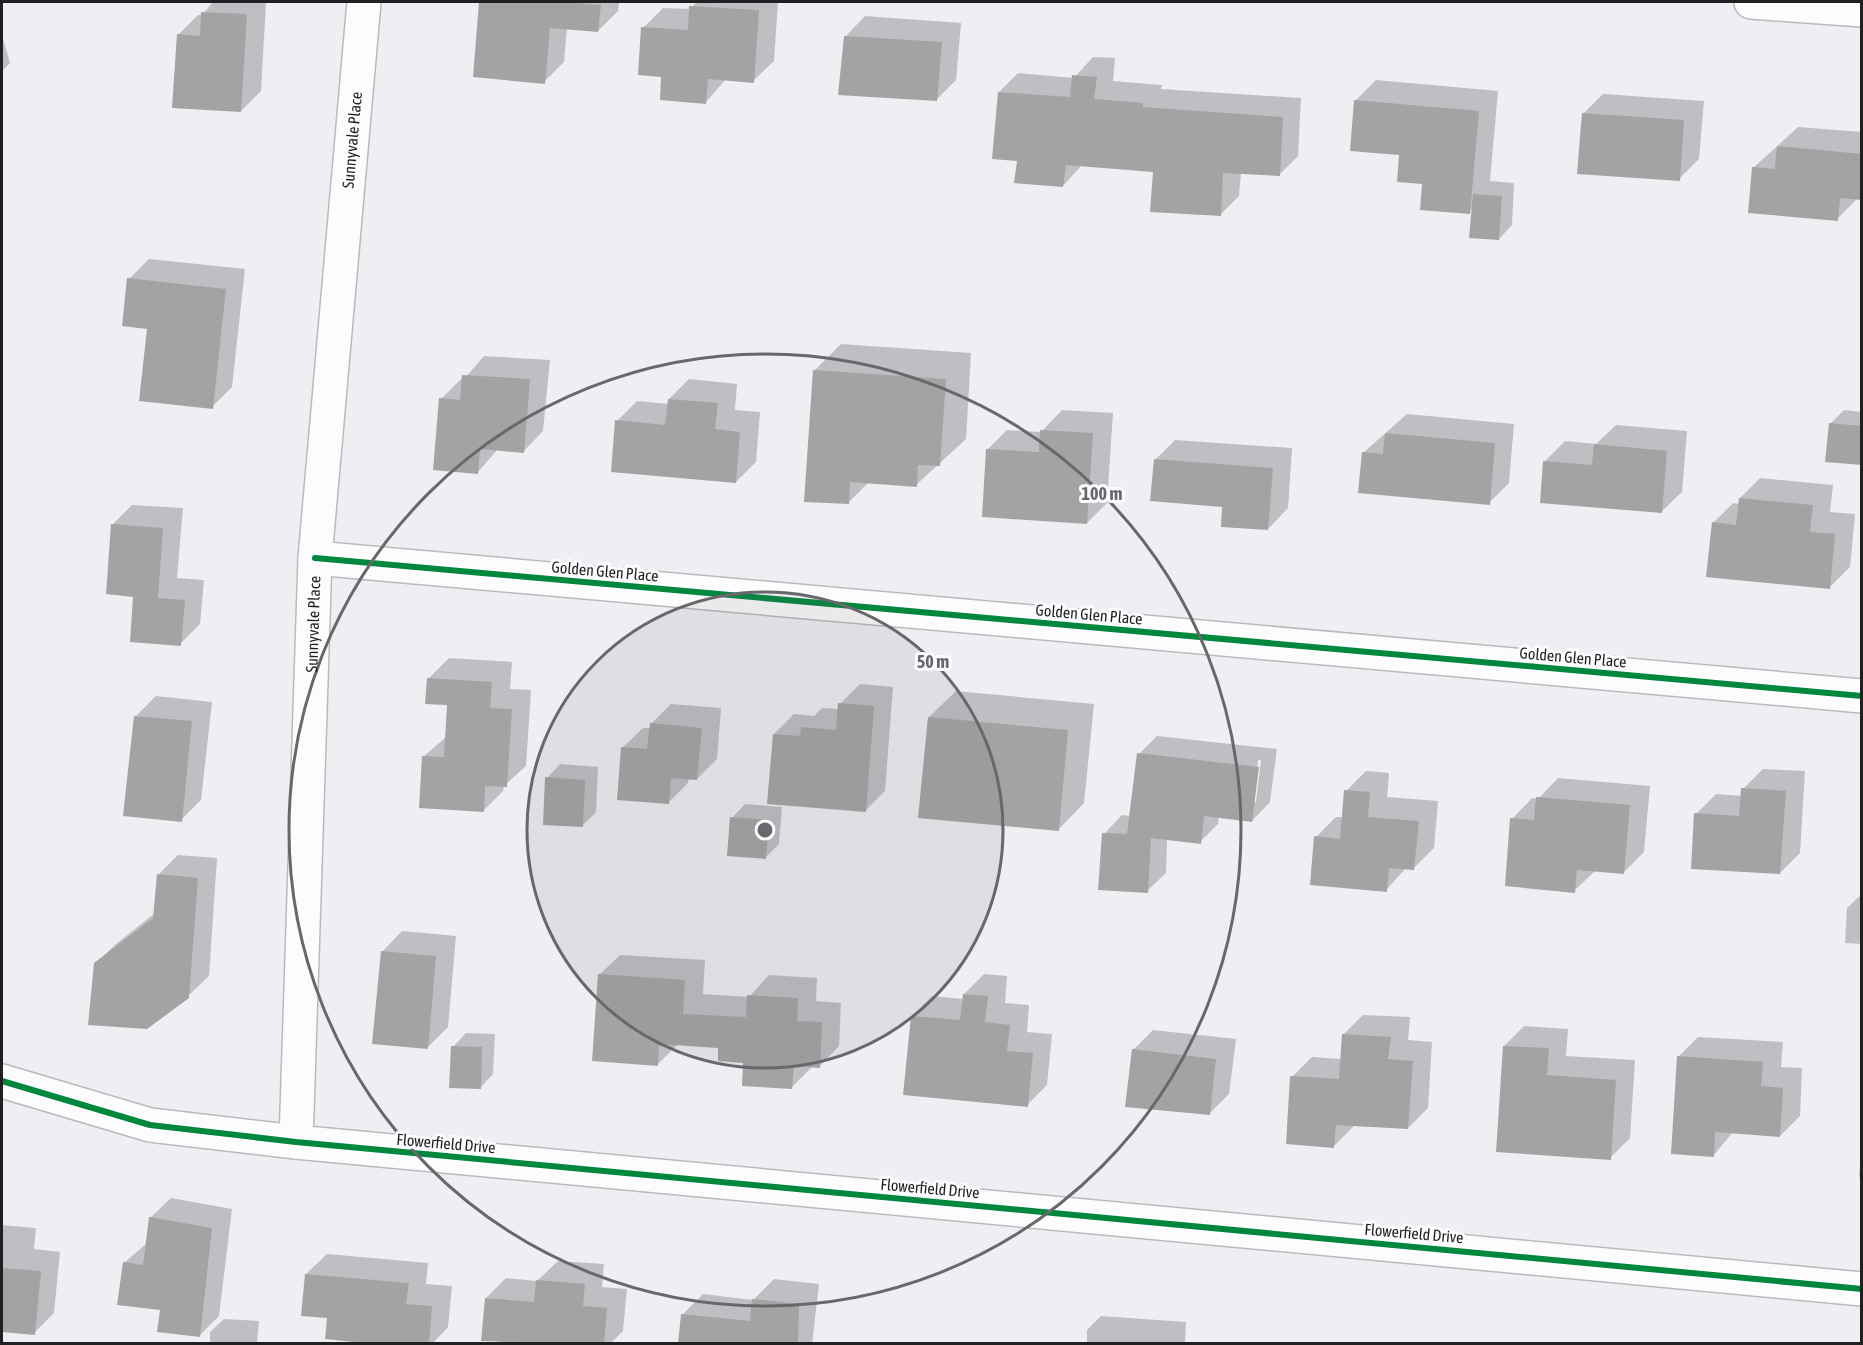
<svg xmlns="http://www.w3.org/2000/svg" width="1863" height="1345" viewBox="0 0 1863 1345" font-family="'Asap Condensed',sans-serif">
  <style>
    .shadow { fill: #0003; fill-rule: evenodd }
    .building { fill: #a5a2a4 }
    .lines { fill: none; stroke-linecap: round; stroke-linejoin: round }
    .minor-casing { stroke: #bbb9bd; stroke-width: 36 }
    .minor { stroke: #fdfcfd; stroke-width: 33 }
    .cycleway-casing { stroke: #fdfcfe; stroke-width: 10 }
    .cycleway { stroke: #00873e; stroke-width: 6 }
    .ring { fill: none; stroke: #69676b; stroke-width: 3 }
    .labels { text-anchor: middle; stroke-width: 6; stroke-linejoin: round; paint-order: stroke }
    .street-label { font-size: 16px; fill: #201f22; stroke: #fdfcfe }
    .centre { fill: #69676b; stroke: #fdfcfe; stroke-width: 3 }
    .ring-label { font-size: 18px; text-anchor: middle; font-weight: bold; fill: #69676b; stroke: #fdfcfe; stroke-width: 6; stroke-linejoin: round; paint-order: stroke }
  </style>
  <rect width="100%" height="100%" fill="#f1eef3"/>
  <g class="shadow">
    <polygon points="213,2 266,2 261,91 241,111 178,35 198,15 202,15"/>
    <polygon points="481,2 619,2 618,11 598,31 567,28 564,62 544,82 474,76"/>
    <polygon points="696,2 778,2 774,61 753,81 726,79 706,102 663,75 643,28 663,8 691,9"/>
    <polygon points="865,16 961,23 956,80 936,100 845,37"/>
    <polygon points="2,35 10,63 2,71"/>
    <polygon points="1093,57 1115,58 1113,81 1162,85 1161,89 1301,98 1298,156 1279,175 1241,172 1239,196 1220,215 1154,170 1082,165 1063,186 1018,160 999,92 1018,73 1074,78"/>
    <polygon points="1376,80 1498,91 1490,181 1514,183 1512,225 1499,239 1473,208 1469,212 1424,183 1356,100"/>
    <polygon points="1603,94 1704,101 1699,159 1679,179 1583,114"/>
    <polygon points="1798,127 1862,132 1862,198 1857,199 1837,219 1753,168"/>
    <polygon points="149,259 245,269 232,387 212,407 149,328 129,279"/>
    <polygon points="841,344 971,353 966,439 916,485 869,482 848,503 814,371"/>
    <polygon points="484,356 550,360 543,431 523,452 498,449 477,473 441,399 461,379 464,379"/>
    <polygon points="689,379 737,384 735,410 760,412 756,462 736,482 617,421 637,401 669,404 669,399"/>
    <polygon points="1062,410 1113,413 1107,503 1087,523 987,450 1007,430 1041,432"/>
    <polygon points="1844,410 1862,412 1862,464 1830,424"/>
    <polygon points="1407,414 1514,424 1509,483 1489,503 1363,453"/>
    <polygon points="1616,425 1687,431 1682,492 1661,512 1545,461 1565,441 1596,444"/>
    <polygon points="1175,440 1292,448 1288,508 1268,529 1224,505 1155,460"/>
    <polygon points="1760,478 1833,485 1830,512 1855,514 1850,567 1830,587 1713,523 1733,503 1740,504 1740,498"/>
    <polygon points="132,505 183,508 177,578 204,580 200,624 180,644 135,595 112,525"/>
    <polygon points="449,658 512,662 510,689 531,690 526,766 504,786 503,791 483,811 423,757 446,737 448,704 429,678"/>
    <polygon points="860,684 893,687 885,791 865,811 774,734 794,714 814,716 822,708 839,709 840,704"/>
    <polygon points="956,691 1094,704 1084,803 1058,830 929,717"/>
    <polygon points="156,696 212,702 201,800 181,820 136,716"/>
    <polygon points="671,704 721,708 717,759 697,779 689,778 688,783 668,803 622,748 643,728 651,728 651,724"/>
    <path d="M 1157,736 L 1277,749 L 1270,802 L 1252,821 L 1219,817 L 1218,824 L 1200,842 L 1167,839 L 1166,873 L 1147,891 L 1104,834 L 1122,815 L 1131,816 L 1139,754 ZM 1258,760 L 1261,760 L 1256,802 L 1253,802 Z"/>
    <polygon points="560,764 598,767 596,812 582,826 547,778"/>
    <polygon points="1763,769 1805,771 1800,853 1780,873 1696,814 1716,794 1742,796 1743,789"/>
    <polygon points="1366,771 1389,773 1387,797 1438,801 1434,848 1414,868 1406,868 1386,890 1316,837 1336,817 1344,817 1346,791"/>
    <polygon points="1558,778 1650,786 1644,852 1624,872 1595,871 1574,891 1512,819 1532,798 1538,799"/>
    <polygon points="745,804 782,807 779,844 766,857 732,818"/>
    <polygon points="178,855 217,858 209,976 188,996 95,964 116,944 155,913 158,875"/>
    <polygon points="1862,894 1862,944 1845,943 1847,908"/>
    <polygon points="402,931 456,936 448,1027 428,1047 382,952"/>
    <polygon points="620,955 705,960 703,994 749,997 769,975 817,978 816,1001 841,1003 839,1046 819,1067 812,1067 792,1087 720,1047 678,1044 658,1064 599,975"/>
    <polygon points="984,974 1007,976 1005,1003 1029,1005 1027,1032 1052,1034 1047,1085 1027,1105 912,1016 932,996 964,999 964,994"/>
    <polygon points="1363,1015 1410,1017 1408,1040 1432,1042 1428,1108 1408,1128 1354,1126 1334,1146 1292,1077 1312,1057 1342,1059 1343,1035"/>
    <polygon points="1524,1026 1568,1029 1566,1056 1635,1060 1630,1138 1610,1158 1504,1046"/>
    <polygon points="1153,1030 1236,1039 1229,1094 1209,1114 1133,1050"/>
    <polygon points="466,1033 495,1034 493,1074 480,1088 453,1047"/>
    <polygon points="1698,1037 1783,1042 1781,1067 1802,1068 1800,1116 1780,1136 1733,1132 1713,1156 1678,1057"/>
    <polygon points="1862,1139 1862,1177 1859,1177"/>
    <polygon points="171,1198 232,1209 219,1316 199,1336 162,1309 124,1263 147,1243 150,1218"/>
    <polygon points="2,1225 36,1228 34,1249 60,1252 54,1313 34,1333 2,1330"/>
    <polygon points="327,1254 428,1263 426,1284 452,1286 448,1327 432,1344 390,1344 329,1317 306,1274"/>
    <polygon points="558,1261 604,1264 602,1287 627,1289 623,1331 610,1344 521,1344 483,1340 486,1298 506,1278 537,1281"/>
    <polygon points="774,1279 819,1284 812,1344 679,1344 682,1315 703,1294 753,1300"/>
    <polygon points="1101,1316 1186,1322 1185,1344 1087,1344 1087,1330"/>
    <polygon points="224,1319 259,1321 257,1344 210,1344 210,1332"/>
  </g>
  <g class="building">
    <polygon points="479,2 562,2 601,5 598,32 550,28 545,84 473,77"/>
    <polygon points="689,6 759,10 754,83 708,79 706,104 660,100 661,77 638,75 641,27 688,30"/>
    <polygon points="201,12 247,14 241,112 172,108 177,34 200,36"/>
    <polygon points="844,36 942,42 937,101 838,95"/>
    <polygon points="1072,75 1097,77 1094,99 1143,103 1143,107 1283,117 1280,176 1223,173 1221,216 1150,212 1153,172 1066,165 1063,187 1014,183 1017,161 992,159 998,92 1070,97"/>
    <polygon points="1354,100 1479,111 1470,214 1420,210 1422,184 1397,182 1399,155 1350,151"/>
    <polygon points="1582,113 1684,120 1680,181 1577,174"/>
    <polygon points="1777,146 1862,154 1862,200 1840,198 1838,221 1748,213 1752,167 1775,169"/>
    <polygon points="1473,194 1502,196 1499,240 1469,238"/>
    <polygon points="127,278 226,289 213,409 139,401 147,329 122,326"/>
    <polygon points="813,370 946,379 940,466 918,465 917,487 850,482 849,504 804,502"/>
    <polygon points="462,375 530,379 524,453 480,449 478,474 433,470 439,398 460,400"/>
    <polygon points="668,399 718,403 715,429 740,432 736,483 611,472 615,420 665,425"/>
    <polygon points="1829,423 1862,426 1862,465 1825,462"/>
    <polygon points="1040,430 1093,433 1087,524 982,517 986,449 1039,452"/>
    <polygon points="1385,433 1495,443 1490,505 1358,493 1362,452 1383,454"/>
    <polygon points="1594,444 1667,451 1662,513 1540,503 1543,461 1592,465"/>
    <polygon points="1154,459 1273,468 1268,530 1221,527 1222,507 1150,501"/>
    <polygon points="1739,498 1813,505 1810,532 1835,534 1830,589 1706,577 1712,522 1736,525"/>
    <polygon points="111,524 163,528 158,598 185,600 181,646 130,642 133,597 106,594"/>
    <polygon points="427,678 492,682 490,708 512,709 507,787 485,786 484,812 419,808 422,756 444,757 447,705 425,704"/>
    <polygon points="838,703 874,706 866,812 767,804 773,734 800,736 801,727 836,730"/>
    <polygon points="134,716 192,721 182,822 123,816"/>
    <polygon points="928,717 1068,730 1059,831 918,818"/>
    <polygon points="650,723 702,728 697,780 671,778 669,804 617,800 621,747 647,749"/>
    <polygon points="1137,753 1259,767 1252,822 1204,816 1201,844 1151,838 1148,893 1098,890 1102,833 1127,834"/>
    <polygon points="545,777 585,780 583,827 543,825"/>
    <polygon points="1741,788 1786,791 1780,874 1691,869 1694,813 1739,816"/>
    <polygon points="1344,790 1370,792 1368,817 1419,821 1414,870 1389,868 1387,892 1310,885 1314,836 1340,839"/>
    <polygon points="1536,797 1630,805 1624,874 1577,870 1575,893 1505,886 1510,818 1534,820"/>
    <polygon points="730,817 769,820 766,859 727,856"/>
    <polygon points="157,874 198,878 189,998 147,1029 88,1025 94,963 153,918"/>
    <polygon points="381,951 436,956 428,1049 372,1044"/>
    <polygon points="598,974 685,980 683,1014 746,1017 747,995 798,998 797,1021 822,1022 820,1068 794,1066 792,1089 742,1086 743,1063 718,1061 718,1048 659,1044 658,1066 592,1061"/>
    <polygon points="963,994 988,996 985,1022 1010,1025 1007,1051 1033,1053 1028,1107 903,1095 911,1016 960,1020"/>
    <polygon points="1342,1034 1391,1037 1388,1059 1413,1061 1408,1129 1336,1125 1334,1148 1286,1144 1290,1076 1339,1079"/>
    <polygon points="451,1046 482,1047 481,1089 449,1088"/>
    <polygon points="1503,1046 1549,1048 1547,1075 1616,1080 1611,1160 1496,1152"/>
    <polygon points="1132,1049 1216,1059 1210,1115 1125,1107"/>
    <polygon points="1677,1056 1763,1062 1761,1086 1783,1088 1780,1137 1715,1132 1714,1157 1671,1154"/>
    <polygon points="149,1217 212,1228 200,1337 157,1332 160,1310 117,1305 123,1262 143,1265"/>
    <polygon points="2,1268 41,1271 35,1335 2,1332"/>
    <polygon points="305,1274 409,1283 406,1304 432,1306 429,1344 373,1344 325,1339 327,1318 301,1316"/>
    <polygon points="536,1280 585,1284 583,1306 607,1308 604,1344 481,1341 485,1298 534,1302"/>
    <polygon points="752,1299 799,1304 798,1344 678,1344 681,1314 750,1321"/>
  </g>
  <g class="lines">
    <g class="minor-casing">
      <g id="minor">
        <polyline points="1751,2 1862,10"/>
        <polyline points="315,558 1862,696"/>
        <polyline points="2,1081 150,1125 296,1142 1862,1289"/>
        <path id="s1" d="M 296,1142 L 315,558 L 364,2"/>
      </g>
    </g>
    <use href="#minor" class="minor"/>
    <g class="cycleway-casing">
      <g id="cycleway">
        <polyline points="315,558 1862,696"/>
        <polyline points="2,1081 150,1125 296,1142 1862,1289"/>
      </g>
    </g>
    <use href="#cycleway" class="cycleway"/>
  </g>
  <circle cx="765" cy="830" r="238" fill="#69676b" fill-opacity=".12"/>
  <g class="ring">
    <circle cx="765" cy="830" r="238"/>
    <circle cx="765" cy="830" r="476"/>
  </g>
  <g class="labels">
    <g class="street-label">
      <text dy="6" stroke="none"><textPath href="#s1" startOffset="1004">Sunnyvale Place</textPath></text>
      <text transform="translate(605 571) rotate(5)" y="6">Golden Glen Place</text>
      <text transform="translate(1089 614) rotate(5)" y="6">Golden Glen Place</text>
      <text dy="6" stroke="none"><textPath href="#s1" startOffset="518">Sunnyvale Place</textPath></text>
      <text transform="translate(1573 657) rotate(5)" y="6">Golden Glen Place</text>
      <text transform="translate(446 1143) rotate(5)" y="6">Flowerfield Drive</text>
      <text transform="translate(930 1188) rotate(5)" y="6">Flowerfield Drive</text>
      <text transform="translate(1414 1233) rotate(5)" y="6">Flowerfield Drive</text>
    </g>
  </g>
  <circle cx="765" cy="830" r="9" class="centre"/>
  <g class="ring-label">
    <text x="1102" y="500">100 m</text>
    <text x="933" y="668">50 m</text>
  </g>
  <rect width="1863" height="1345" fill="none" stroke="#201f22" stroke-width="6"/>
</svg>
